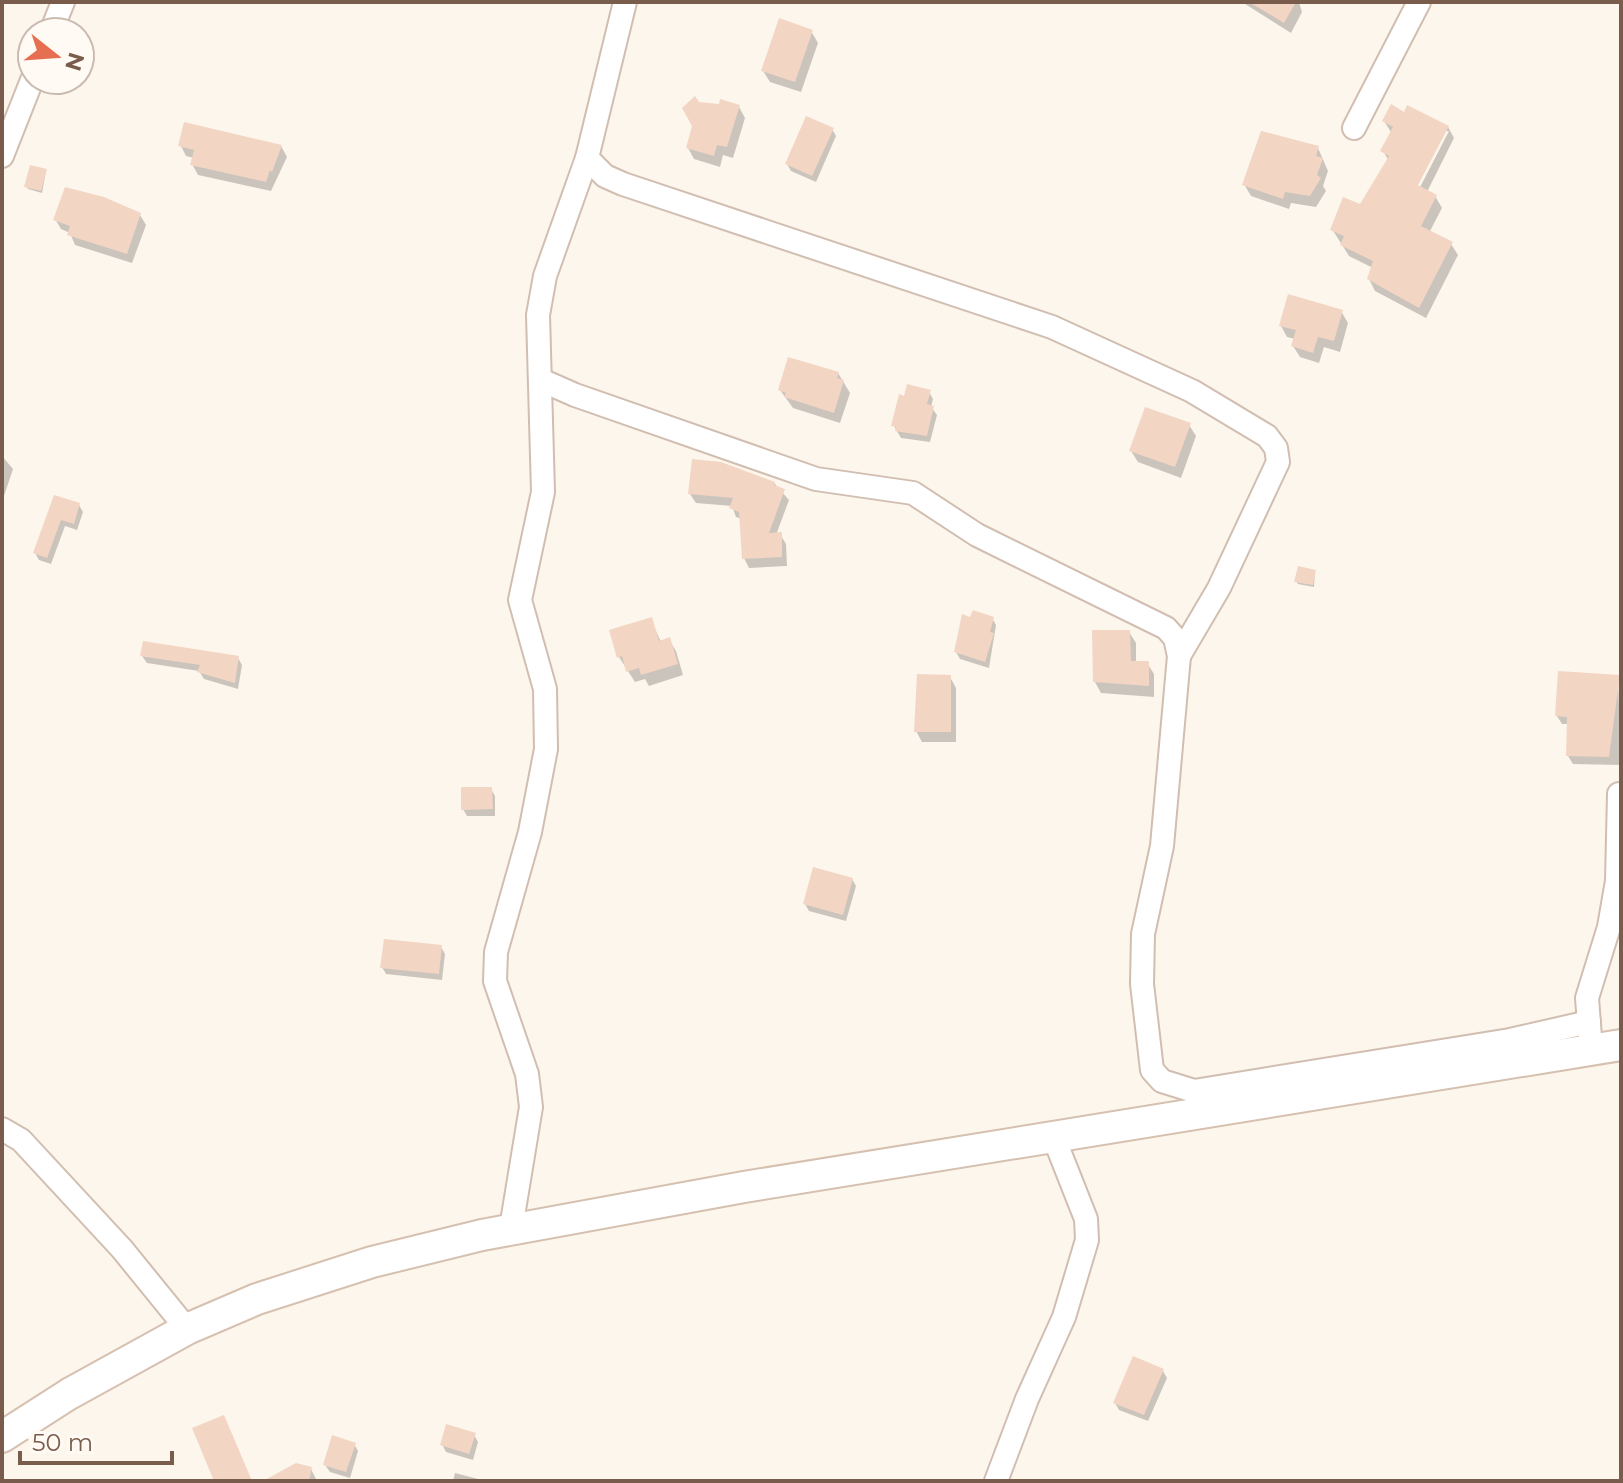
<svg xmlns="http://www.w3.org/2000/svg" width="1623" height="1483" viewBox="0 0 1623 1483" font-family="Montserrat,sans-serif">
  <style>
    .shadow { fill: #0003; fill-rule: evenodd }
    .building { fill: #f3d5c3 }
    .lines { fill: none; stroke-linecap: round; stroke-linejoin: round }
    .street-casing { stroke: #d1beb0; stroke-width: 26 }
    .secondary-casing { stroke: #d6c0b0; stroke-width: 34 }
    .street { stroke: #fff; stroke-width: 22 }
    .secondary { stroke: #fff; stroke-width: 30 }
  </style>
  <rect width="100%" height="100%" fill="#fdf6ec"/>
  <g class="shadow">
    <polygon points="1242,2 1299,2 1302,12 1291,33"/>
    <polygon points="811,31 818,43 801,92 770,82 763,71"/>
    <polygon points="698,103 739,107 745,118 733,158 723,155 720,167 694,159 688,148"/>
    <path d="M 1405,114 L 1448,127 L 1454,138 L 1427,192 L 1435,196 L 1442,208 L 1429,233 L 1451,244 L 1458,255 L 1426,318 L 1375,291 L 1369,279 L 1373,268 L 1349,256 L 1332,229 L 1361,207 L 1389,161 L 1383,151 L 1391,132 L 1384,121 ZM 1444,131 L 1449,131 L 1416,195 L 1412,193 Z"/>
    <polygon points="832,129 836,136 816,182 791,171 787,164"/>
    <polygon points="181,146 281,146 287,157 271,191 198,175 192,164 194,158 186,156"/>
    <polygon points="1318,148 1328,171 1323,186 1326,191 1316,207 1291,203 1289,209 1251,196 1244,184"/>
    <polygon points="46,171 42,193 28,189 26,186"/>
    <polygon points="140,215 146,225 132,263 75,245 70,233 61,229 55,219"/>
    <polygon points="1341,311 1348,323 1340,352 1324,347 1319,363 1300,357 1293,346 1295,339 1287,337 1281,326"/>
    <polygon points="838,373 850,393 840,423 793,408 780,390"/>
    <polygon points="929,392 933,399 931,407 937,415 930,442 901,438 894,426"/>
    <polygon points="1189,425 1196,436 1181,478 1138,462 1131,451"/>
    <polygon points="2,456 13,469 2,502"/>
    <polygon points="774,483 789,500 776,535 780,534 786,544 787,566 749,568 744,558 742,519 736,517 732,506 696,503 690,494"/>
    <polygon points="56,498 79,505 83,512 77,530 65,526 51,564 39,560 35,553"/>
    <polygon points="1315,572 1314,587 1298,584 1296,581"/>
    <polygon points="992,618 996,625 989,668 960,659 956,652 972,619"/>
    <polygon points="651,620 661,642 669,640 676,651 683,675 649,686 645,679 635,682 619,657"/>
    <polygon points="1129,632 1136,643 1136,663 1147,663 1154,674 1154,697 1101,693 1095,682"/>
    <polygon points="142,656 238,658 242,665 238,689 204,679 199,671 147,663"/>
    <polygon points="950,677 956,688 956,742 922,742 916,731"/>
    <polygon points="1618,677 1621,765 1573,764 1568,756 1569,724 1562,724 1557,716"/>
    <polygon points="491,789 495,796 495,816 467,816 463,809"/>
    <polygon points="852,879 856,886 846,921 809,911 805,904"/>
    <polygon points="441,947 445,954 442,980 386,974 382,967"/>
    <polygon points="1163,1371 1167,1378 1148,1421 1119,1410 1115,1403"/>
    <polygon points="474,1435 478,1442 473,1460 446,1452 442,1444"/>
    <polygon points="354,1444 358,1451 350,1478 330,1472 325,1465"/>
    <polygon points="311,1469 317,1481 267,1481"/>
    <polygon points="455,1473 482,1480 483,1481 453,1481"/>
  </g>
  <g class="building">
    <polygon points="1249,2 1296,2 1284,23"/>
    <polygon points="779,18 813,30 795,82 761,71"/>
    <polygon points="695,96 699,102 719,104 720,99 740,105 727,147 717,145 714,156 686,148 692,126 682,108"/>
    <polygon points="1391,104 1404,112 1407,105 1449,126 1418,185 1437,195 1421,226 1453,242 1419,308 1367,279 1373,261 1340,245 1344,236 1330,230 1343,197 1360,204 1389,156 1380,151 1393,127 1382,121"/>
    <polygon points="806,116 834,128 812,176 785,164"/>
    <polygon points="184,122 282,145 272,172 270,170 266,182 190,165 194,150 178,146"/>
    <polygon points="1261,131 1319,146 1316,156 1323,158 1317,175 1321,178 1310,196 1285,192 1283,199 1242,185"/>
    <polygon points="30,165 47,169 41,191 24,187"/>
    <polygon points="65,187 104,197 141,213 127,254 67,235 70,226 53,220"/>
    <polygon points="1288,294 1343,310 1334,341 1318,337 1313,353 1291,346 1296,330 1279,326"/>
    <polygon points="788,357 839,372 837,378 844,380 834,413 784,397 786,393 778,390"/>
    <polygon points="907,384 931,390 927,404 934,406 927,436 895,431 896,427 891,426 899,394 904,396"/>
    <polygon points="1145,407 1191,423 1175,467 1129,451"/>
    <polygon points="692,459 721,462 775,482 774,485 785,489 769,533 782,532 782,557 742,559 739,512 729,508 733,498 688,494"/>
    <polygon points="54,495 80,503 74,524 61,520 47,558 33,553"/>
    <polygon points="1298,566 1316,570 1313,585 1294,582"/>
    <polygon points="973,610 994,617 990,632 994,633 985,662 954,652 962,614 970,617"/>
    <polygon points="652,617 659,641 670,637 678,664 641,675 639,668 626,672 622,656 617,658 609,630"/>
    <polygon points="1092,630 1130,630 1131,661 1149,661 1149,686 1093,682"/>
    <polygon points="143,641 239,656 235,683 197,672 200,665 140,656"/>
    <polygon points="1558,671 1620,675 1609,757 1566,756 1567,717 1555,716"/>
    <polygon points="917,674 951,675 951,732 914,732"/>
    <polygon points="461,787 492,787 493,809 461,810"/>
    <polygon points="813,867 853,878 843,915 803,904"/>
    <polygon points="384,939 442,945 439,974 380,968"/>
    <polygon points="1133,1356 1164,1369 1144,1415 1113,1403"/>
    <polygon points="224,1415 252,1481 214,1481 192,1428"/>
    <polygon points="446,1424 476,1433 469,1454 440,1445"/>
    <polygon points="332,1435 356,1443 346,1472 323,1465"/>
    <polygon points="296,1463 312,1467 309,1481 263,1481"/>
  </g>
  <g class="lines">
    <g class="street-casing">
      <g id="street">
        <polyline points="51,32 63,2"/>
        <polyline points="1354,128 1419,2"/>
        <polyline points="2,156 32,80"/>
        <polyline points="587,158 605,176 623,184 1052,327 1192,391 1267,436 1276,448 1278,462 1219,588 1179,656"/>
        <polyline points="541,380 575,395 816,479 913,493 977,535 1166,628 1175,638 1179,656 1162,846 1143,934 1142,984 1152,1070 1162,1081 1194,1091 1510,1040 1589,1022"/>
        <polyline points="1590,1037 1587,998 1609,927 1617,881 1619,794"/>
        <polyline points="2,1129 21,1140 122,1249 187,1329"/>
        <polyline points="511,1228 531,1107 527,1074 495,981 496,952 530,832 546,749 545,689 520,600 543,492 538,315 545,276 587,158 625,2"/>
        <polyline points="996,1481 1027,1399 1064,1317 1087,1240 1086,1219 1054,1138"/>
      </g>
    </g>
    <g class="secondary-casing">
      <polyline id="secondary" points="2,1437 69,1394 187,1329 257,1299 372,1262 482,1235 744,1187 1621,1045"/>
    </g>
    <use href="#street" class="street"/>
    <use href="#secondary" class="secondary"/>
  </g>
  <rect width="1623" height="1483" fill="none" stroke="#7a5c4d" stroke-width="8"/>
  <g transform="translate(56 56) rotate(107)"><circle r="38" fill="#fffaf3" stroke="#cabbb1" stroke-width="2"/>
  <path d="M0-6L14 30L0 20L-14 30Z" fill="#e76f51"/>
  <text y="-12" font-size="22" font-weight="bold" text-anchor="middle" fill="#7a5c4d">N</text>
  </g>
  <path d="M20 1451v12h152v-12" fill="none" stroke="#7a5c4d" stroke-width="4"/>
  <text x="32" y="1451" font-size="24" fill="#7a5c4d" stroke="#fffaf3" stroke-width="6" paint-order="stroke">50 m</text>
</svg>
